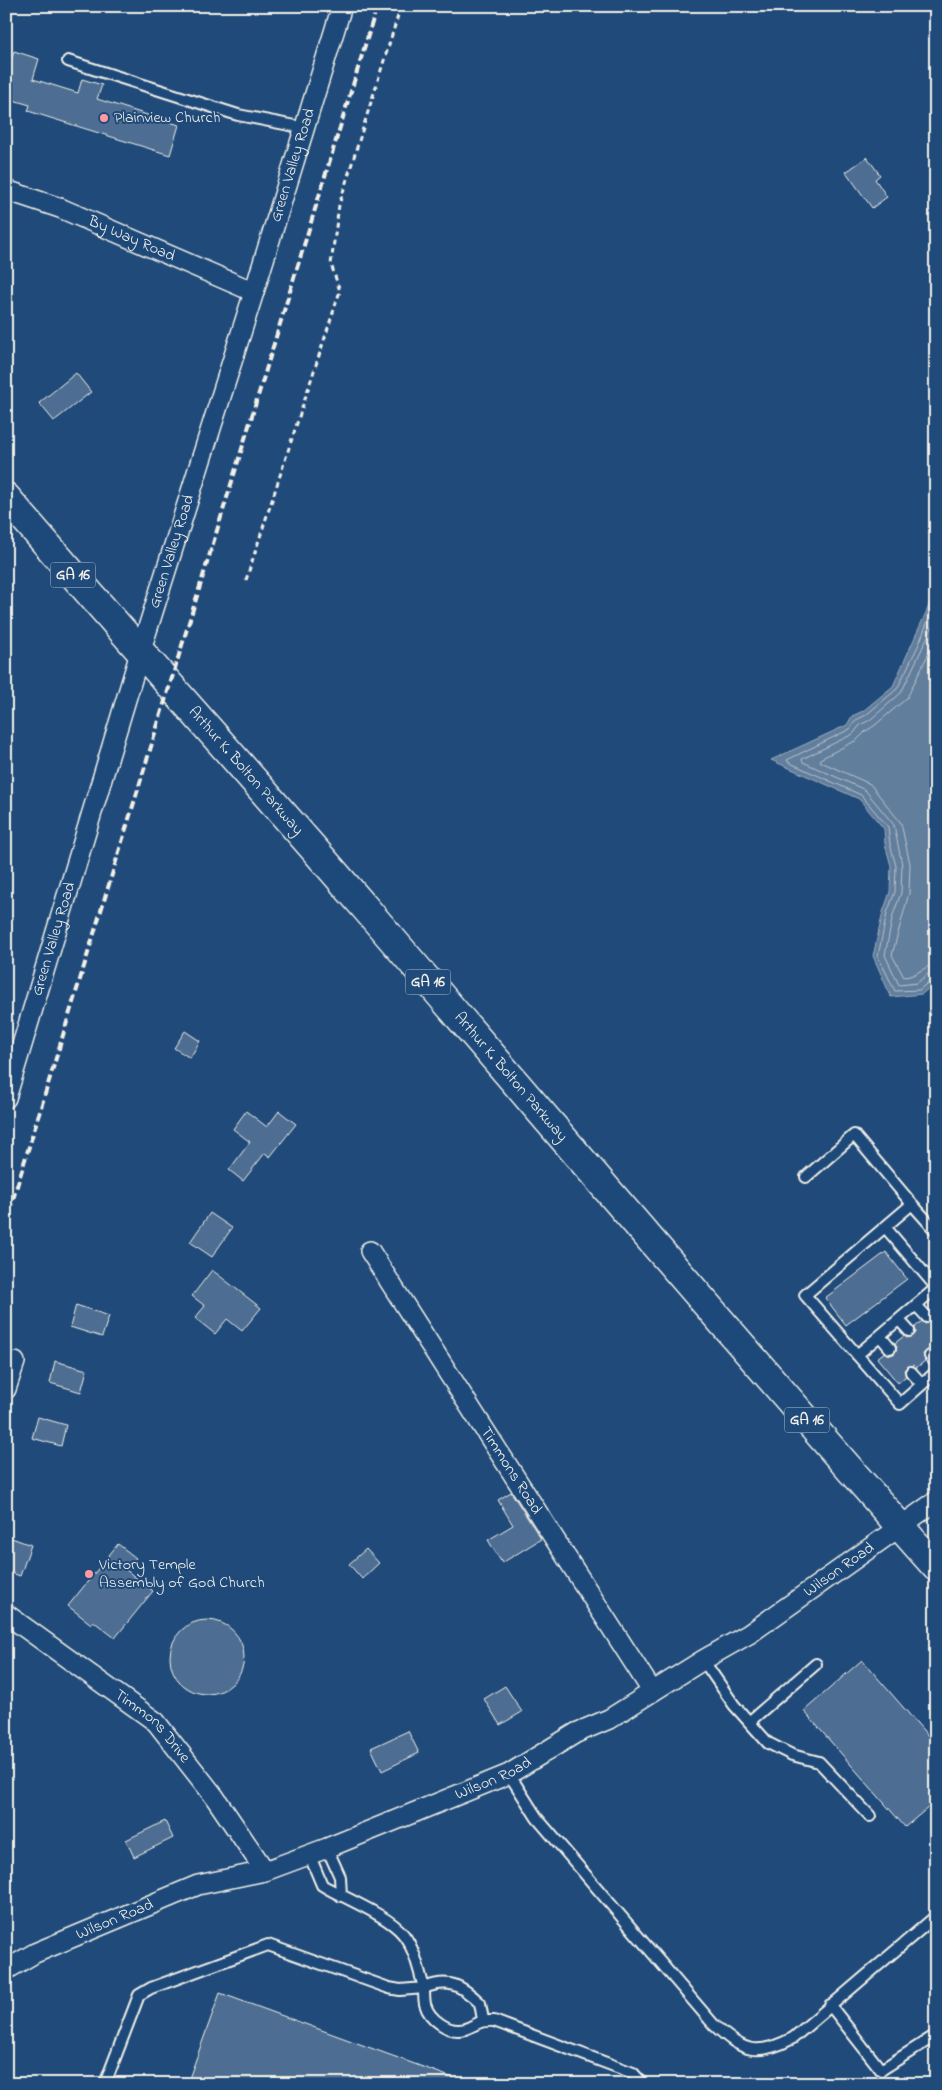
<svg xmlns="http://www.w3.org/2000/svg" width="942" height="2090" font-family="'Indie Flower',sans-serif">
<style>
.water{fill:#627e9d;stroke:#9cacbb}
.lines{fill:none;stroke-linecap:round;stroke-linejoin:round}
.shore{stroke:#bac3ca;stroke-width:1}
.building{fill:#4d6e92;stroke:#f4f1e8}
.lane-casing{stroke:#f4f1e8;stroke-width:14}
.street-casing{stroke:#f4f1e8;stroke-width:22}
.primary-casing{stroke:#f4f1e8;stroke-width:31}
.path{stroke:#f4f1e8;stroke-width:3;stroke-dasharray:5 4;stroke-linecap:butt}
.lane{stroke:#1f4a7a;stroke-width:10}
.street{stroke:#1f4a7a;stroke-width:19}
.primary{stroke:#1f4a7a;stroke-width:28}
.rail{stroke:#f4f1e8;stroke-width:4;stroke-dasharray:8 4;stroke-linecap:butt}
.poi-dot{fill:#ff9aa2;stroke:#1f4a7a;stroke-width:2}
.labels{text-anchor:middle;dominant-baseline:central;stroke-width:4;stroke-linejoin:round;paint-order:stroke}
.shield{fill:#1f4a7a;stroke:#b4bfc7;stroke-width:1}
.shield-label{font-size:15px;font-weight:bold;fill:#f4f1e8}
.poi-label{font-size:16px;fill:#f4f1e8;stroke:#1f4a7a;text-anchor:start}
.street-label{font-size:16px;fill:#f4f1e8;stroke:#1f4a7a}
</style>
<rect width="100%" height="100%" fill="#1f4a7a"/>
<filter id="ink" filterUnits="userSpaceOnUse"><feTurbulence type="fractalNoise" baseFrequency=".02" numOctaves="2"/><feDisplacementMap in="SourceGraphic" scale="10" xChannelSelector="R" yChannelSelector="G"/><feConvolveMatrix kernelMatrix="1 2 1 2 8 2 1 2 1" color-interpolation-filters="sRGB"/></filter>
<g filter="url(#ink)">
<path class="water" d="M936 583V982L922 994 891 997 873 956 883 912 890 892 891 866 885 844 884 829 859 799 771 760 847 725 852 716 863 711 893 686 928 608Z"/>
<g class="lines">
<path class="shore" d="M936 600 919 644 897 689 866 715 856 720 850 729 787 760 788 762 861 795 888 827 890 844 896 866 895 892 887 913 878 956 895 991 919 990 931 980 936 979
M936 619 901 693 870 720 860 725 853 734 802 759 803 762 865 790 894 825 902 865 901 893 893 915 885 955 899 985 917 983 928 974 936 973
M936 638 907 698 874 726 866 731 857 740 820 759 821 762 870 784 901 823 910 864 909 893 892 955 904 977C918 976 922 966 936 965"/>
</g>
<path class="building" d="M14 51 39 59 33 79 78 93 82 79 102 85 97 99 179 125 170 155 28 111 30 105 6 98V76Z
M867 157 880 175 875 179 887 197 872 208 846 172Z
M76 373 91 392 54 421 39 403Z
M185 1031 200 1041 190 1058 174 1048Z
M246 1111 267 1127 279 1111 296 1124 270 1157 265 1153 243 1181 229 1170 250 1142 233 1129Z
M210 1213 232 1228 212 1257 190 1242Z
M886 1252 907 1279 846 1325 825 1298Z
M212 1270 261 1308 242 1331 227 1319 215 1334 195 1318 205 1306 192 1296Z
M76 1305 109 1316 102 1337 70 1327Z
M936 1309V1351L932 1349 926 1351 923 1354 925 1361 916 1368 913 1365 907 1367 904 1370 906 1376 898 1383 877 1358 885 1352 891 1355 895 1353 897 1347 895 1343 904 1336 907 1338 913 1336 916 1333 915 1327 922 1321 925 1324 931 1322 934 1319 932 1312Z
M55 1361 87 1370 81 1392 50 1383Z
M38 1417 66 1425 61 1446 32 1438Z
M511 1492 541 1539 502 1563 488 1540 513 1525 498 1500Z
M6 1536 31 1545 20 1576 6 1571Z
M118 1544 136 1558 126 1570 153 1591 115 1638 93 1621 91 1624 68 1606Z
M366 1549 379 1563 362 1579 349 1564Z
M170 1657a37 37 0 1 1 74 0a37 37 0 1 1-74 0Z
M862 1660 936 1745V1801L905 1827 804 1711Z
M505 1686 522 1712 500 1725 484 1699Z
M408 1731 419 1753 382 1771 371 1748Z
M165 1821 173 1838 134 1857 126 1840Z
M220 1993 464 2082V2084H187Z"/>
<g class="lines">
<g class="lane-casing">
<path id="lane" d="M68 61 238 115 305 128
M806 1177 854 1135 912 1204
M885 1227 936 1287
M936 1231 912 1204 805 1295 900 1404 936 1372
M916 1305 927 1317
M899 1320 909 1331
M880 1336 890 1348
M857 1355 936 1288
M930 1356 936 1363
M911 1372 922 1384
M703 1660 734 1705 768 1743 792 1755 819 1762 870 1816
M749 1722 816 1664
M509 1774 537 1818 714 2025C743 2052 757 2057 793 2038L936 1916
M327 1848 340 1877 341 1896
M309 1854 322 1885 327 1888C347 1899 390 1917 403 1934 415 1949 419 1971 424 1988 449 1978 461 1985 480 2003L483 2020
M830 2005 881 2070 936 2035
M105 2084 139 1995 151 1988 268 1945 389 1988 400 1990 424 1988C424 1993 424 1999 425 2004 429 2019 449 2034 465 2029 478 2025 477 2020 494 2021L633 2073 643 2084"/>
</g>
<g class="street-casing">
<g id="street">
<path id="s1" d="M6 190 60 208 254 292"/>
<path id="s2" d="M6 1098 140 653 254 292 342 6"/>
<path id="s3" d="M370 1251 652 1691"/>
<path d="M6 1389 15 1362"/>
<path id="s4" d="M6 1614 156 1722 214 1796 265 1871"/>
<path id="s5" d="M6 1970 35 1953 198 1885 265 1871 327 1848 509 1774 576 1733 609 1719 703 1660 749 1634 936 1501"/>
</g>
</g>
<g class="primary-casing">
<g id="primary">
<path id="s6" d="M6 497C125 636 248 772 367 910 556 1129 743 1350 936 1567"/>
</g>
</g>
<path class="path" d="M246 580 340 291 331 264 339 205 401 6"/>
<use href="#lane" class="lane"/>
<use href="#street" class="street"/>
<use href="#primary" class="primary"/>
<path class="rail" d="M6 1222 377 6"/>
</g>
</g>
<g class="poi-dot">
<circle cx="104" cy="118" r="5"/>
<circle cx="89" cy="1574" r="5"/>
</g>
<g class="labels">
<g class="shield">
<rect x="50.5" y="562.5" width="45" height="25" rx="4"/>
<rect x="405.5" y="969.5" width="45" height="25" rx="4"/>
<rect x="784.5" y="1407.5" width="45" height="25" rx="4"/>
</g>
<g class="shield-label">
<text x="73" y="575">GA 16</text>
<text x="428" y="982">GA 16</text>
<text x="807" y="1420">GA 16</text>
</g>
<g class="poi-label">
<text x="114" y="118">Plainview Church</text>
<text x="99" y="1565">Victory Temple<tspan x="99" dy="18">Assembly of God Church</tspan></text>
</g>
<g class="street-label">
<text stroke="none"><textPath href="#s2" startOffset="976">Green Valley Road</textPath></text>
<text stroke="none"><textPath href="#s1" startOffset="135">By Way Road</textPath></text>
<text stroke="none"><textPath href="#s2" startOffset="571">Green Valley Road</textPath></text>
<text stroke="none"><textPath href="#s6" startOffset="364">Arthur K. Bolton Parkway</textPath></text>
<text stroke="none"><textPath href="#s2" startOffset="166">Green Valley Road</textPath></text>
<text stroke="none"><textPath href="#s6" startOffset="769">Arthur K. Bolton Parkway</textPath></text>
<text stroke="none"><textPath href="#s3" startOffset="261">Timmons Road</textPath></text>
<text stroke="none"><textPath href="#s5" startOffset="930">Wilson Road</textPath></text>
<text stroke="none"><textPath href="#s4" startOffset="185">Timmons Drive</textPath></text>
<text stroke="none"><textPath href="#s5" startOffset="525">Wilson Road</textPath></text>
<text stroke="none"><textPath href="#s5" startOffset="120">Wilson Road</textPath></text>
</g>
</g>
<rect width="942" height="2090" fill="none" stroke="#1f4a7a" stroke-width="25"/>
<rect x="12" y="12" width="917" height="2065" fill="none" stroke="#f4f1e8" stroke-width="2" filter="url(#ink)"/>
</svg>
